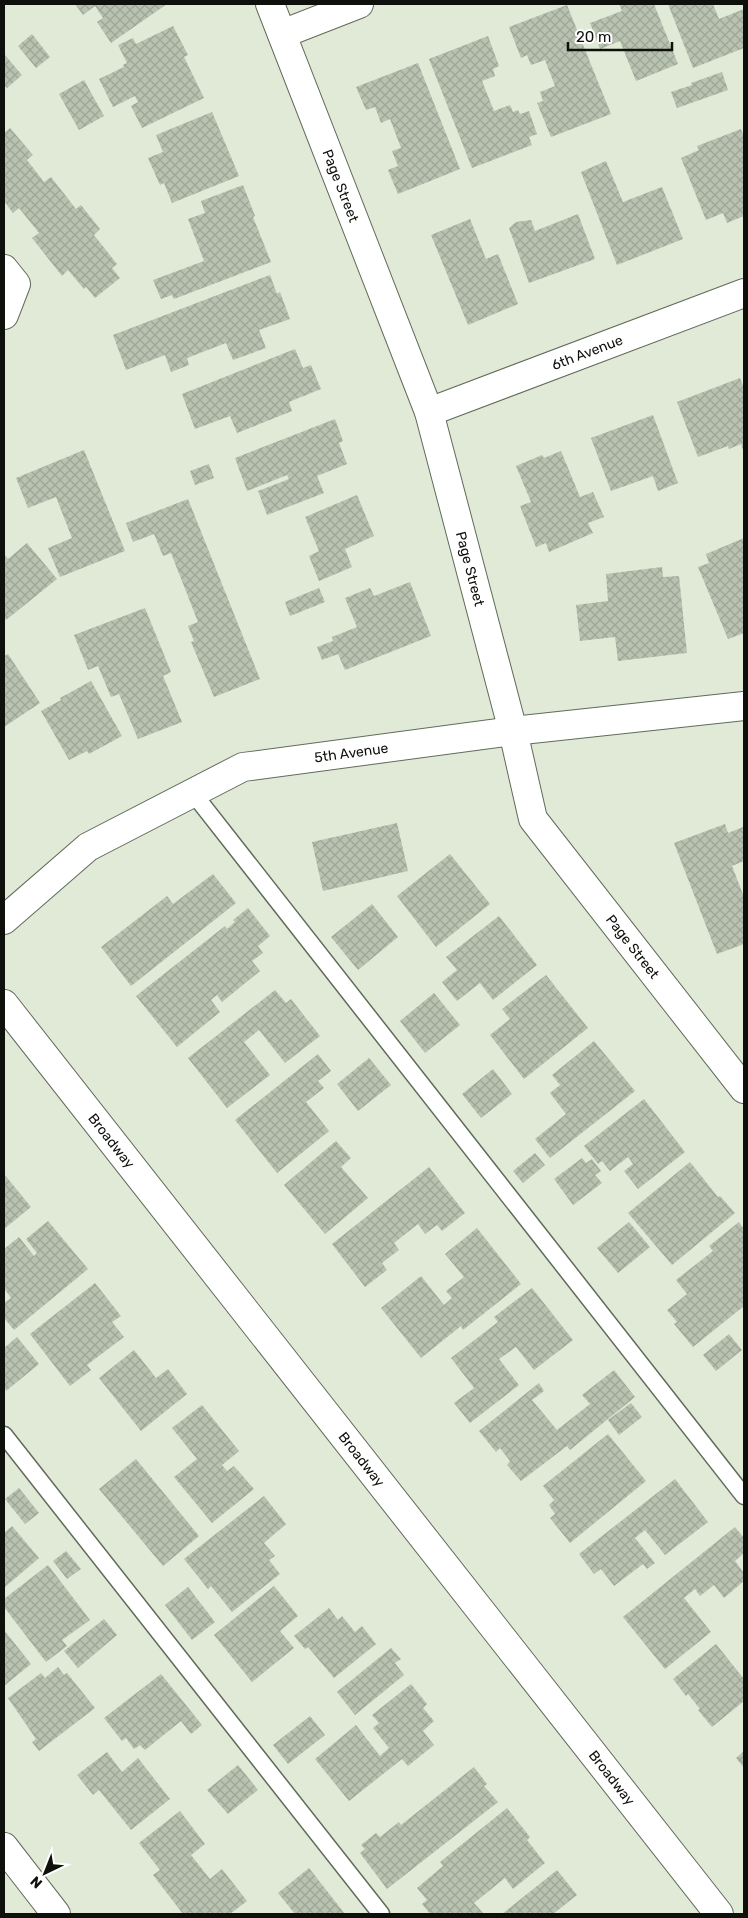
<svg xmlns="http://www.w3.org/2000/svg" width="748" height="1918" font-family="Rubik,sans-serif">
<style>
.building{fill:url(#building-cross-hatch)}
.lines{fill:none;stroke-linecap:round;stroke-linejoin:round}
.lane-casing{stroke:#616b5a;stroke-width:19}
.street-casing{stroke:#616b5a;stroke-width:30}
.lane{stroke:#fff;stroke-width:16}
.street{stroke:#fff;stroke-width:28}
.labels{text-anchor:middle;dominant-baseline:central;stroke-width:4.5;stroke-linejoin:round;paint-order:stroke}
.street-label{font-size:14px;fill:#0e110b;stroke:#fff}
</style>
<defs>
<pattern id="building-cross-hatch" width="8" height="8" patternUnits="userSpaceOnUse" patternTransform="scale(1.25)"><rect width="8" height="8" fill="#b8c2b0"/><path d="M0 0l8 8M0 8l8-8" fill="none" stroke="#9da696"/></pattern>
</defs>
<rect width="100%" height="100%" fill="#e0ead7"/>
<path class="building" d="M75 4H167L111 43 97 22 103 18 95 6 83 15Z
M619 4H654L678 64 636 81 620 41 600 49 590 23 622 11Z
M668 4H713L719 19 744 9V48L693 68Z
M567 5 611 114 551 137 537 103 543 101 540 92 555 86 545 60 531 65 527 55 521 58 509 27Z
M173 26 188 55 184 57 204 98 142 128 131 106 138 102 135 96 113 107 99 79 124 67 123 65 127 63 118 45 133 38 136 44Z
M32 34 50 57 36 68 18 46Z
M488 36 499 66 493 69 495 76 482 81 494 111 510 105 513 112 518 110 520 114 529 111 537 134 529 137 532 145 472 168 429 59Z
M4 54 22 75 7 88 4 85Z
M418 63 460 169 398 194 388 170 398 166 392 151 401 148 390 119 381 123 375 107 366 110 356 87Z
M722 72 728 90 677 108 671 92 692 85 691 83Z
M84 80 104 116 79 130 59 94Z
M212 112 239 176 172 203 164 183 160 185 148 158 163 152 156 135Z
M10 128 33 155 27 160 44 182 51 177 76 209 81 205 100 229 94 235 117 264 112 268 120 278 95 298 86 287 84 289 68 270 62 276 32 238 39 233 19 208 13 213 4 201V133Z
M741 129 744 137V216L727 223 723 213 706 220 681 158 699 150 697 146Z
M606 161 623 202 662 187 683 239 617 265 581 172Z
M243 185 255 216 253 217 271 262 174 299 172 295 161 299 153 280 204 261 188 219 205 213 201 201Z
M578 214 595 259 529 283 509 228 516 222 531 220 535 231Z
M470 219 486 259 498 254 518 304 468 325 431 235Z
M270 275 277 294 280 292 290 319 259 330 266 348 233 360 226 343 187 358 189 365 171 372 165 355 126 370 113 335Z
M295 349 303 368 311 365 321 389 289 402 292 411 237 433 230 416 195 429 182 394Z
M740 378 744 388V453L741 444 729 449 728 446 698 457 677 402Z
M653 415 678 483 658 491 653 476 611 491 591 438Z
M335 419 343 441 339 443 347 464 317 476 324 493 267 515 258 491 289 479 287 475 247 491 235 458Z
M84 450 125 551 60 577 48 548 72 538 56 497 28 508 16 478Z
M561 451 580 497 593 492 604 517 588 523 593 533 549 552 546 543 536 547 520 506 531 502 516 466 542 455 544 458Z
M209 464 214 478 195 485 190 471Z
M357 495 374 536 345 549 352 567 319 581 309 556 319 551 305 517Z
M188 499 260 679 214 697 191 642 194 641 188 626 198 622 171 553 163 556 154 534 133 542 126 523Z
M744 538V633L728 639 698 567 709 563 706 554Z
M27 543 57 579 6 620 4 617V554L8 559Z
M662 567 663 577 679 576 687 653 618 661 615 637 580 641 576 605 608 601 606 574Z
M410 582 431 636 345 670 338 654 322 660 317 647 333 641 332 637 357 627 345 598 370 588 374 596Z
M319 588 325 602 290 616 285 602Z
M145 608 171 672 163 676 182 722 138 739 119 694 111 697 98 666 88 670 74 635Z
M8 654 40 703 4 727V656Z
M91 681 122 736 89 754 87 751 69 760 41 711 61 700 60 698Z
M397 823 408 871 323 891 312 842Z
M725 824 728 833 743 827 744 830V861L732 866 744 897V944L717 954 674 843Z
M450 854 490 904 436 947 397 896Z
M213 874 236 903 131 986 101 947 167 896 173 904Z
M372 904 398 937 358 970 331 937Z
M248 908 270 936 258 946 263 953 252 961 260 971 222 1002 217 995 211 1000 220 1012 177 1047 136 996 225 926 227 929 235 922 233 920Z
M499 916 537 965 493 1000 480 983 457 1001 442 982 457 970 446 957Z
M546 975 588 1028 524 1079 490 1035 510 1019 502 1009Z
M275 990 286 1003 291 999 320 1036 285 1063 259 1030 244 1042 270 1075 227 1108 188 1058Z
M434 993 460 1025 425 1053 400 1021Z
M594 1041 635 1091 550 1158 535 1139 566 1114 550 1093 560 1085 552 1075Z
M318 1054 331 1071 318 1081 324 1088 306 1102 329 1131 277 1173 235 1120Z
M369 1058 391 1085 358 1111 337 1084Z
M493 1069 512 1094 481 1118 462 1094Z
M644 1099 685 1152 638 1189 624 1171 633 1164 628 1157 610 1171 602 1161 598 1164 584 1146Z
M336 1141 351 1158 341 1167 368 1198 325 1234 284 1185Z
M535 1153 545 1165 523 1183 513 1171Z
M582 1158 586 1163 592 1159 601 1171 595 1175 602 1183 573 1205 554 1179Z
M690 1162 718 1197 720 1196 735 1213 672 1265 628 1213Z
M429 1167 465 1213 442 1231 437 1225 425 1234 418 1224 394 1243 399 1250 382 1263 387 1270 365 1287 332 1244Z
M4 1174 31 1207 4 1229Z
M48 1221 88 1269 14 1330 4 1318V1303L11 1298 4 1288V1249L19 1237 34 1256 37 1253 26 1239Z
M629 1222 650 1247 618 1273 597 1248Z
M739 1222 744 1229V1306L693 1347 674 1324 677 1322 667 1310 687 1294 676 1280 713 1251 709 1246Z
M477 1228 521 1284 463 1330 461 1326 421 1358 381 1308 421 1276 444 1305 452 1298 446 1291 464 1277 445 1254Z
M95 1283 121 1316 112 1322 124 1337 87 1365 91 1370 70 1386 30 1334Z
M532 1288 573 1340 534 1370 516 1347 499 1359 519 1385 470 1423 454 1403 474 1388 451 1358 498 1322 494 1317Z
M729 1334 742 1350 716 1371 703 1355Z
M17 1337 39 1364 6 1391 4 1387V1348Z
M134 1350 156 1378 168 1369 187 1394 141 1431 99 1378Z
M614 1370 635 1397 570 1450 567 1446 521 1481 507 1465 510 1461 500 1448 496 1452 479 1431 539 1383 544 1391 532 1400 557 1430 590 1404 582 1395Z
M631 1403 642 1417 619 1435 608 1420Z
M202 1405 239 1451 222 1465 227 1471 234 1466 254 1489 212 1523 174 1477 197 1459 172 1428Z
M608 1434 646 1481 570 1543 550 1518 555 1514 549 1505 554 1500 543 1486Z
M136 1459 199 1536 163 1566 99 1489Z
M675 1479 708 1522 665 1555 645 1530 635 1538 655 1563 647 1569 643 1564 614 1586 601 1569 594 1574 579 1554Z
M19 1488 39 1513 25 1524 5 1499Z
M264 1496 286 1524 264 1543 275 1556 269 1560 280 1574 232 1612 211 1586 208 1589 184 1559Z
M12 1526 39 1558 5 1587 4 1533Z
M735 1527 744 1538V1553L735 1561 744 1573V1581L724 1598 714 1585 700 1596 695 1589 684 1598 711 1632 665 1669 623 1617Z
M66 1551 81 1569 67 1579 53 1561Z
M48 1565 90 1620 62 1640 67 1646 46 1662 4 1607V1599Z
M274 1586 298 1616 280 1631 294 1648 252 1682 214 1635Z
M188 1587 215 1622 192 1640 165 1605Z
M329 1608 338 1620 342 1616 355 1632 362 1626 376 1644 334 1678 308 1647 305 1649 294 1636Z
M104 1619 117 1635 78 1668 64 1651Z
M4 1630 31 1664 4 1686Z
M716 1644 744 1679V1701L712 1727 698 1710 700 1709 688 1694 686 1696 673 1679Z
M391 1648 401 1659 395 1663 404 1675 355 1715 337 1692Z
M58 1667 64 1675 67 1673 95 1708 39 1751 32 1742 36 1739 8 1698 41 1673 45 1678Z
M161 1674 202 1725 191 1734 181 1721 145 1750 140 1745 134 1749 126 1738 122 1741 104 1718Z
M411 1684 427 1704 423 1708 434 1721 423 1731 434 1745 408 1766 402 1759 349 1801 315 1759 356 1725 380 1756 389 1748 373 1728 379 1723 372 1715Z
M310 1716 325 1735 288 1764 273 1745Z
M744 1751V1768L736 1758Z
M107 1752 122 1772 138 1758 170 1799 131 1830 99 1790 93 1795 77 1775Z
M238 1765 258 1790 228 1814 207 1790Z
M474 1767 487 1784 484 1786 498 1802 387 1889 360 1853 365 1849 361 1845 376 1833 380 1837 399 1822 401 1825Z
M507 1808 530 1837 527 1840 545 1863 513 1889 505 1878 474 1903 484 1914H430L422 1904 427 1900 417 1888 443 1866 440 1862Z
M180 1811 205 1844 191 1855 210 1879 222 1869 247 1901 230 1914H183L153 1875 160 1870 139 1843Z
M309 1868 345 1914H295L278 1893Z
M557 1870 577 1895 553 1914H502Z"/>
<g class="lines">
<g class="lane-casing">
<path id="lane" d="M193 793 744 1496
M4 1435 381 1914"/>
</g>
<g class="street-casing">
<g id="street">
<path id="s1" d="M270 4 429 412 513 731 533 819 744 1089"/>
<path d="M282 34 359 4"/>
<path d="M4 269 16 284 4 315"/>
<path id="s2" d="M429 412 744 293"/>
<path id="s3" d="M4 920 88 847 243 767 513 731 744 706"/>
<path id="s4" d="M4 1004 719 1914"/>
<path d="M4 1847 56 1914"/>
</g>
</g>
<use href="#lane" class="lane"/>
<use href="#street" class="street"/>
</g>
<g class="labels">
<g class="street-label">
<text stroke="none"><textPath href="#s1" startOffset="195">Page Street</textPath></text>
<text stroke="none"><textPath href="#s2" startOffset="169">6th Avenue</textPath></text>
<text stroke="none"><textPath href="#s1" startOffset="600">Page Street</textPath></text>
<text stroke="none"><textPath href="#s3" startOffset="395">5th Avenue</textPath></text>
<text stroke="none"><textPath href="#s1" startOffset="1020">Page Street</textPath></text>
<text stroke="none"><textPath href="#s4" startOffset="174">Broadway</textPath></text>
<text stroke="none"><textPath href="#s4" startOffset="579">Broadway</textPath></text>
<text stroke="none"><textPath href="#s4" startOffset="984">Broadway</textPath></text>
</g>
</g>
<rect width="748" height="1918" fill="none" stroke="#0e110b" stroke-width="10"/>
<g transform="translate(45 1873) rotate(223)" stroke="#ffffff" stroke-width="4" paint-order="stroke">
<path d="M0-4L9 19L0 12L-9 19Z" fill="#0e110b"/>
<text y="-8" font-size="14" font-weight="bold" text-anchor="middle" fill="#0e110b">N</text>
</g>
<path d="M568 42v8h104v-8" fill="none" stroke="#0e110b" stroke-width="2.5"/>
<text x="576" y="42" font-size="15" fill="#0e110b" stroke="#ffffff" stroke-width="4" paint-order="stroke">20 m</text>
</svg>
